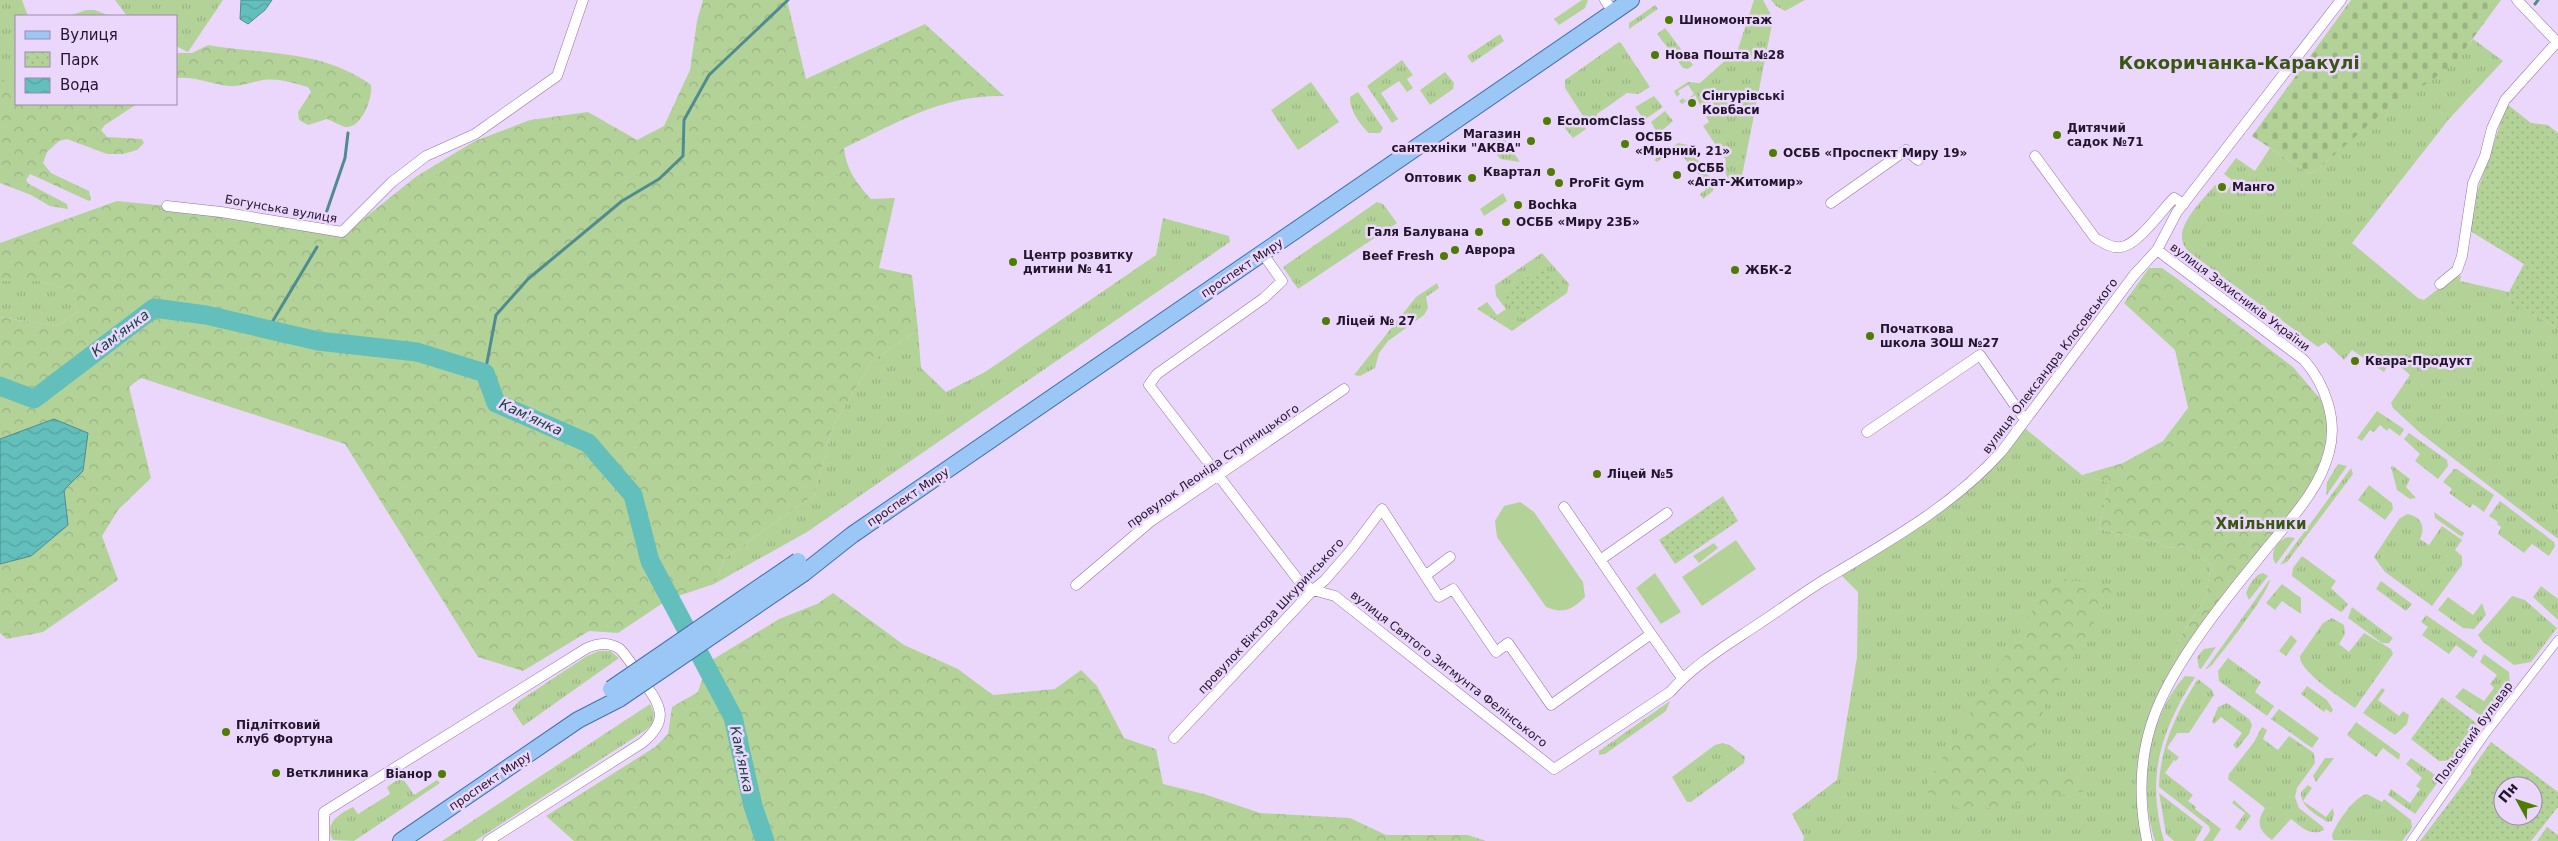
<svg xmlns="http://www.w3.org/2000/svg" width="2558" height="841" font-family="'DejaVu Sans',sans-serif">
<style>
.grass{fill:url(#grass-tufts)}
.forest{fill:url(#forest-crowns)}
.cemetery{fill:url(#cemetery-stones)}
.park{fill:url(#park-dots);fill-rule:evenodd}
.pitch{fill:#b3d298}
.water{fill:url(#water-waves);stroke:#4f8c90}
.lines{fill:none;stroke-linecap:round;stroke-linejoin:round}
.stream{stroke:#4f8c90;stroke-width:3}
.river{stroke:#62bfbb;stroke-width:19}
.pedestrian-casing{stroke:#9372aa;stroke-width:9}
.minor-casing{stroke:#9372aa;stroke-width:11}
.primary-casing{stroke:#4570aa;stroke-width:18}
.pedestrian{stroke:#fff;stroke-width:8}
.minor{stroke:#fff;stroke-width:10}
.primary{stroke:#9ac7f5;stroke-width:16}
.primary-bridge-casing{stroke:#4570aa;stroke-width:18;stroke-linecap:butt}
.primary-bridge{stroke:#9ac7f5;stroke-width:16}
.poi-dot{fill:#4e7c03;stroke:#ecd7fc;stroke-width:2}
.labels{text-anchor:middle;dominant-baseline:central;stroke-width:5;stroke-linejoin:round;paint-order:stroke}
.poi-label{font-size:12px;font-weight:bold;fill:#23152c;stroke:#ecd7fc;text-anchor:start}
.street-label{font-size:12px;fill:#23152c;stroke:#ecd7fc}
.water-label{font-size:14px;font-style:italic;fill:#184341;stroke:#ecd7fc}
.quarter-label{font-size:15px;font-weight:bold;fill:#385713;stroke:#ecd7fc}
.district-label{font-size:18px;font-weight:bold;fill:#385713;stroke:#ecd7fc}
</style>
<defs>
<pattern id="grass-tufts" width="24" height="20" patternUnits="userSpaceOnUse" patternTransform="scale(1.25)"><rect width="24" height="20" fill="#b3d298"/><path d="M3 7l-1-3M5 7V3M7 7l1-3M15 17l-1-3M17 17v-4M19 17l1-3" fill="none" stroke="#9ab383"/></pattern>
<pattern id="forest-crowns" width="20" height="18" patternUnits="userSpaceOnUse" patternTransform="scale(1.25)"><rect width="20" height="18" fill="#b3d298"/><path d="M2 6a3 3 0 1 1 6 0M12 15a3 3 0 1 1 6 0" fill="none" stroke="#9ab383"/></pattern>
<pattern id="cemetery-stones" width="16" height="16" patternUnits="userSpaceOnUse" patternTransform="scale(1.25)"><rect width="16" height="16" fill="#b3d298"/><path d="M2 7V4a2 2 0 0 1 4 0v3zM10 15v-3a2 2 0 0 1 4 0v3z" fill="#9ab383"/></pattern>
<pattern id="park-dots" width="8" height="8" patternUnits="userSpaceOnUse" patternTransform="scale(1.25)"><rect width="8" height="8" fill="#b3d298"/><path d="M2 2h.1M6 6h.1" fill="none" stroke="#9ab383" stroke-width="1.8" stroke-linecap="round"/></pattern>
<pattern id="water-waves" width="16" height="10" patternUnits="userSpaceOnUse" patternTransform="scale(1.25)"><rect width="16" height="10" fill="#62bfbb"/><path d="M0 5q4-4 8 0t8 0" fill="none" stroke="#55a3a1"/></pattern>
</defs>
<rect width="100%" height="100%" fill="#ecd7fc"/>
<path class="grass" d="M0 0H12L16 26V76L0 87Z
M115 0H223L188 52 176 46V16H127Z
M1582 0H1588L1585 8 1559 25 1554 19Z
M1754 0H1763L1770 13 1772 24 1740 186C1727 183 1723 172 1726 160L1703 126 1709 122 1695 95 1682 104 1679 101 1683 98 1685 101 1694 94 1688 85 1678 91 1680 94 1677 97 1674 91 1688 82 1700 83 1738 49Z
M1771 0H1805L1785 11 1776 6Z
M1655 5 1658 9 1629 29V23Z
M1665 28 1693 65 1688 69 1683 68 1657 34Z
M1500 34 1504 41 1472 63 1467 56Z
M2473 39 2503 61 2449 119 2352 243 2418 298 2424 300 2453 277 2461 276 2460 281 2509 292 2510 300 2529 308 2532 314 2558 328V539L2419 432 2393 408 2391 403 2410 375 2392 359 2384 372 2352 350 2344 360 2326 342 2318 347 2189 252C2167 232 2202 201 2215 185L2226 193 2233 181 2224 174 2236 158 2255 171 2270 148 2308 173 2317 170C2340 150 2363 128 2387 109 2421 84 2445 75 2473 39Z
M1619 42 1621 43 1650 87 1638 94 1627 93 1597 114 1594 124 1590 127 1565 88V80Z
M1402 60 1413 75 1407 79 1413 88 1407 92 1399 81 1381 93 1398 119 1392 123 1367 86Z
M1445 72 1454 83 1453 89 1430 105 1420 90Z
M1311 82 1339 122 1298 150 1271 110Z
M1358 92 1383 128 1380 133H1369C1360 125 1349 109 1350 97Z
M1654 96 1663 107 1644 120 1635 107Z
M1665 111 1673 121 1658 134 1651 122Z
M1576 119H1580L1586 129 1573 138 1564 127Z
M1501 134 1520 162 1500 159 1492 148Z
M1678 143 1688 145 1715 185 1713 191 1703 199 1700 194 1706 189 1701 182 1703 180 1676 149 1657 162 1654 160Z
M1503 193 1507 201 1484 216 1480 209Z
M1377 202 1383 204 1397 223 1298 289 1283 267Z
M1163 218 1229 236 1230 242 807 532 714 584 725 558 814 495 833 426 872 361 918 330 921 368 946 392 985 372 1156 255Z
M1542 253 1569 284 1567 293 1512 331 1477 309 1487 302 1497 315 1506 309 1496 296 1495 285Z
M0 281H39L75 291 78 312 57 326 0 317Z
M1437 283 1439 288 1426 297 1428 308 1424 315 1388 341 1379 353 1375 368 1360 376 1354 375 1416 297Z
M2377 411 2404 429 2400 436 2389 428 2387 431 2380 425 2374 432 2370 430 2362 441 2357 438Z
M2021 425 2082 475 2109 483 2099 529 2157 542 2166 548 2186 546 2211 565 2206 597 2179 639 2168 688 2145 746 2147 841H1803L1804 837 1792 814 1837 780 1857 657 1858 592 1839 573 1986 469Z
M2409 433 2447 460 2448 466 2438 479 2415 461 2420 454 2404 439Z
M2338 464 2347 466 2326 496 2327 482Z
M2393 466 2410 479 2406 487 2416 498 2410 499 2397 490 2391 467Z
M2351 468 2353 474 2287 562 2280 565Z
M2454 469H2457L2494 495 2484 512 2473 504 2470 508 2449 493 2452 489 2443 482Z
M2369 485 2392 503 2393 509 2385 520 2358 500Z
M2500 501 2554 542 2555 546 2549 556 2532 544 2524 553 2498 534 2501 527 2497 524 2498 522 2489 516Z
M2434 512 2464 533 2462 537 2435 518Z
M2407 514C2421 516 2426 527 2420 539L2429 545 2442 526 2462 540 2455 550 2462 556V565L2432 606 2385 572 2374 557 2399 519Z
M2288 537 2295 538 2276 564C2268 555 2277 540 2288 537Z
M2302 556 2336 581 2331 588 2348 604 2342 612 2339 611 2292 576 2293 568Z
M2263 573 2268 576 2249 600 2246 593C2249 585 2255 574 2263 573Z
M2270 579C2271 590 2222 653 2212 665L2205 670Z
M2381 581 2412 604 2406 611 2376 589Z
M2282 584 2301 598V614L2282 601 2275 610 2266 603Z
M2541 586 2558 599V620L2533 597Z
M2512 596 2525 600 2557 628 2531 662 2514 665 2483 642 2478 635Z
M2448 597 2473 615 2482 603 2486 615 2474 629 2463 628 2438 610Z
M2352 607 2393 638 2389 643H2382L2348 618Z
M2426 615 2478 651 2473 658 2456 645 2449 654 2422 635 2428 627 2421 622Z
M2332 618 2344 625 2345 634 2339 644 2349 652 2364 633 2391 649 2393 654 2355 708C2343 699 2298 671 2300 656L2323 623Z
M2291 635 2297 641 2286 656 2279 651Z
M2216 647 2201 669 2199 668 2197 657 2204 649Z
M599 651H610L619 658 523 726 512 709 519 701 587 656Z
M2484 654 2509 672 2510 683 2484 718 2455 697 2463 688 2484 701 2494 688 2490 684 2497 675 2480 662Z
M2228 658 2261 682 2255 692 2274 706 2267 716 2219 681 2218 671Z
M2185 676 2195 677C2160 732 2146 777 2164 841H2155C2138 788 2147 718 2185 676Z
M2198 679 2212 690 2214 695 2189 733H2177L2167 748 2179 757 2176 761 2174 760 2165 773 2193 795 2188 801 2196 807 2195 809 2221 829 2213 841H2203L2210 831 2209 826 2159 787C2160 747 2176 713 2198 679Z
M2307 686 2327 700 2333 710 2331 713 2326 709 2324 712 2301 694Z
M2382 688 2385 690 2378 700 2399 716 2403 711 2409 715 2407 724 2395 735 2363 713Z
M1670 701 1666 711 1605 754 1599 755V751Z
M2227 703 2249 719 2252 725 2249 734 2237 749 2233 745 2242 733 2221 717 2214 724 2212 722 2218 707Z
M650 704 654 713 653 723 646 730 475 841H442Z
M2279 709 2319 738 2312 748 2271 719Z
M2356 722 2400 754 2399 760 2383 748 2376 757 2347 735Z
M2262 727 2267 730 2263 739 2278 750 2289 736 2314 753 2315 763 2297 788 2295 797 2299 808 2323 827 2324 830C2310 837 2302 827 2291 819L2272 840C2258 830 2256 822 2265 808L2228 779 2229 774 2254 742Z
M1723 743 1731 746 1745 757 1744 763 1691 802H1687L1672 777 1715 745Z
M2325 758H2334L2316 782 2313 776Z
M2411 758 2438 777V782L2415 814 2388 795 2391 789 2410 803 2420 789 2416 786 2422 778 2406 764Z
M402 777 414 795 437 780 440 783 354 841 333 840C323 824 340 813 353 807L358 814 390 794 387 787Z
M2308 785 2312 788 2303 801 2326 817 2333 808 2334 814 2332 821 2327 822C2316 814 2300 807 2301 792Z
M2159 793 2203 827 2195 841H2174L2166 834Z
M2367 794 2382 802 2384 799 2411 820 2412 828 2402 841 2333 840 2332 835C2337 822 2354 797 2367 794Z
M2234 800 2251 816 2240 831 2235 827 2245 813 2232 803Z"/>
<path class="forest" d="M9 0H22L28 16H16V49Z
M703 0H787L806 79 925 24 1004 96C941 95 899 122 844 148 846 169 856 183 871 199L895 198 879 268 912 275 918 330 872 361 833 426 814 495 725 558 714 584 669 599 618 633 589 631 523 671 478 657 345 444 141 378 129 387 151 478 118 510 102 536 118 580 43 632 7 639 0 633V317L57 326 78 312 74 291 39 281H0V243L117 201 167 206 342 232 362 220 417 176 445 159 475 141 530 120 588 112 637 140 664 126 690 70 697 21Z
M86 10H95L110 16H69Z
M208 45C264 55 322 49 371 85 373 97 362 128 346 127 340 126 333 121 327 119L308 125 299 120 298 112 311 92 308 87C292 83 280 78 263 80 252 82 241 87 229 86 211 84 195 76 176 78V53H192Z
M16 69V104H137L105 125 101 130 107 137 142 139 144 143 137 150 123 154H107L67 139 59 141 47 152 43 163 51 173 89 191 91 200 89 201 30 174 26 180 29 184 67 204 68 209 50 206 31 195 0 183V85Z
M2149 268H2162L2179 280 2293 367 2328 408 2332 426 2320 474 2258 559 2168 688 2179 639 2206 597 2211 565 2186 546 2166 548 2157 542 2099 529 2109 483 2082 475 2123 463 2163 441 2188 408 2175 350 2124 303Z
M2053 577 2115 587 2045 705 2024 773 2078 774 2086 791 1966 812 1923 790Z
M833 593 904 645 958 669 993 695 1055 689 1081 670 1097 686 1124 738 1156 749 1163 784 1204 794 1260 813 1350 818 1386 835H1468L1486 841H574L546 816 655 747 668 734 672 707 698 692 707 663 779 619 817 604Z"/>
<path class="cemetery" d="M2351 0H2501L2457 60 2441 74 2387 109 2317 170 2308 173 2252 136Z"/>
<path class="park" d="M2507 104 2531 123 2548 125 2558 133V328L2532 314 2529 308 2515 313 2512 311 2509 292 2524 264 2467 229 2472 207Z
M1543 266 1562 292 1522 319 1502 296Z
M1723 496 1738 521 1675 564 1659 540Z
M2442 697 2479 725 2454 760 2439 761 2411 739Z
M2491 742 2558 792V807L2531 841H2420L2471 774V770ZM2503 786H2533V816H2503Z
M2547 827 2558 835V841H2537Z"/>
<path class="pitch" d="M1520 502 1534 512 1583 582 1585 597C1572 610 1563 614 1546 607L1497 537 1495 521 1504 506Z
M1736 540 1756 569 1702 606 1682 577Z
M1714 543 1718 548 1699 563 1693 556Z
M1655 573 1681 612 1661 624 1636 588Z"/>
<path class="water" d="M241 0H272L265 10 248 24 240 19Z
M54 419 88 433 83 471 64 490 68 525 31 556 0 564V439Z"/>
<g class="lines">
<path class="stream" d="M2535 4 2538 0
M322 225 345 158 348 133
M268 329 317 247
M485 373 496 315 528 279 622 201 659 179 683 156 684 120 709 75 788 0"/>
<path class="river" d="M0 386 34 399 154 308 206 315 318 341 417 352 485 373 496 403 588 443 633 495 650 561 733 717 753 806 765 841"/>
<g class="pedestrian-casing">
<path id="pedestrian" d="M2411 841 2486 733 2558 640"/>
</g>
<g class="minor-casing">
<path id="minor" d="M1605 0 1613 12
M2517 0 2558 43
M2035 156 2095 238C2102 242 2112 249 2121 247 2138 245 2161 211 2174 198L2184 204
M1831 203 1906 150 1918 160
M167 206 221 212 342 232 392 182 426 156 475 134 557 76 583 0
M1263 254 1282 281
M1282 281 1264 298 1157 374 1149 385 1299 581 1313 590 1335 596 1554 769 1670 692C1694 665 1724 647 1754 627 1777 612 1800 595 1824 580 1886 543 1953 506 2002 451L2134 275 2157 250 2177 212 2341 0
M2440 284 2457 270 2462 256 2473 183 2485 156 2492 128 2505 100 2557 42
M1867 432 1980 355 2025 420
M1564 507 1651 634
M1600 560 1667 513
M1425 576 1450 557
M1076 585 1150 522 1344 389
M1174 738 1313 590 1325 580 1351 550 1382 509 1439 597 1453 589 1496 652 1508 643 1551 705 1651 634 1682 678
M324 841V812L587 648C599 643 609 642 620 649 629 659 636 670 643 681 661 706 670 720 642 743L488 841
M2147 841C2138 797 2139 754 2156 711 2177 659 2223 602 2259 558 2284 526 2319 493 2329 452 2338 420 2325 384 2304 360L2157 250"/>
</g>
<g class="primary-casing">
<path id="primary" d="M804 573 852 535 1631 0
M401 841 578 720 619 699"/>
</g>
<use href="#pedestrian" class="pedestrian"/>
<use href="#minor" class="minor"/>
<use href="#primary" class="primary"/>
<g class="primary-bridge-casing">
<path id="primary-bridge" d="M611 689 798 561
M619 699 804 573"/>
</g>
<use href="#primary-bridge" class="primary-bridge"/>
</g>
<g class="poi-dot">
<circle cx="1669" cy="20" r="5"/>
<circle cx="1655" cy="55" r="5"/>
<circle cx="1692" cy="103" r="5"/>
<circle cx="1547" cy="121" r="5"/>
<circle cx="2057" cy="135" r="5"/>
<circle cx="1531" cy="141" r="5"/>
<circle cx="1625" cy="144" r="5"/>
<circle cx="1773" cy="153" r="5"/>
<circle cx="1551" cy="172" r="5"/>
<circle cx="1677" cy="175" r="5"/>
<circle cx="1472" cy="178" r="5"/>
<circle cx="1559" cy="183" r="5"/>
<circle cx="2222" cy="187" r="5"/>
<circle cx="1518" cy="205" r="5"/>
<circle cx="1506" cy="222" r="5"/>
<circle cx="1479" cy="232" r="5"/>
<circle cx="1455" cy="250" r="5"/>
<circle cx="1444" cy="256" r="5"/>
<circle cx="1013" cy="262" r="5"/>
<circle cx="1735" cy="270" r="5"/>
<circle cx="1326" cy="321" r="5"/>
<circle cx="1870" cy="336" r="5"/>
<circle cx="2355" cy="361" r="5"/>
<circle cx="1597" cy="474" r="5"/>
<circle cx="226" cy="732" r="5"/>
<circle cx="276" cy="773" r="5"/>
<circle cx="442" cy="774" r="5"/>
</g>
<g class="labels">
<g class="poi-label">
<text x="1679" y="20">Шиномонтаж</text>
<text x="1665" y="55">Нова Пошта №28</text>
<text x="1702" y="96">Сінгурівські<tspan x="1702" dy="14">Ковбаси</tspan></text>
<text x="1557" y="121">EconomClass</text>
<text x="2067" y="128">Дитячий<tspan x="2067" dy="14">садок №71</tspan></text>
<text x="1521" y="134" text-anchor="end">Магазин<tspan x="1521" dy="14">сантехніки "АКВА"</tspan></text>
<text x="1635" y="137">ОСББ<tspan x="1635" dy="14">«Мирний, 21»</tspan></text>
<text x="1783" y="153">ОСББ «Проспект Миру 19»</text>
<text x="1687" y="168">ОСББ<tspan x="1687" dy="14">«Агат-Житомир»</tspan></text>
<text x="1541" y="172" text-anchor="end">Квартал</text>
<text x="1462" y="178" text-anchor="end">Оптовик</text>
<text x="1569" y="183">ProFit Gym</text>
<text x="2232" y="187">Манго</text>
<text x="1528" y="205">Bochka</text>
<text x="1516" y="222">ОСББ «Миру 23Б»</text>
<text x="1469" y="232" text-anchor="end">Галя Балувана</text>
<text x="1465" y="250">Аврора</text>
<text x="1023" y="255">Центр розвитку<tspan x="1023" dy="14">дитини № 41</tspan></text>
<text x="1434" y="256" text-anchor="end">Beef Fresh</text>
<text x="1745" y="270">ЖБК-2</text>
<text x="1336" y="321">Ліцей № 27</text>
<text x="1880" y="329">Початкова<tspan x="1880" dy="14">школа ЗОШ №27</tspan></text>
<text x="2365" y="361">Квара-Продукт</text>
<text x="1607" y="474">Ліцей №5</text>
<text x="236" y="725">Підлітковий<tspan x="236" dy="14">клуб Фортуна</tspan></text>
<text x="286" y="773">Ветклиника</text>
<text x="432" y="774" text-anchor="end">Віанор</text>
</g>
<g class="street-label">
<text transform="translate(281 209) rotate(10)">Богунська вулиця</text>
<text transform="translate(1242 268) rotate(-34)">проспект Миру</text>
<text transform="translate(2240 297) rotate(37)">вулиця Захисників України</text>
<text transform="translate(2050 366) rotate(-53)">вулиця Олександра Клосовського</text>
<text transform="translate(1213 466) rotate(-35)">провулок Леоніда Ступницького</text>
<text transform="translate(908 497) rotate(-34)">проспект Миру</text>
<text transform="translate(1271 616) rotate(-47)">провулок Віктора Шкуринського</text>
<text transform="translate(1449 669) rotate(38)">вулиця Святого Зигмунта Фелінського</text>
<text transform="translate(2474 733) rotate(-54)">Польський бульвар</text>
<text transform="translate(490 781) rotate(-34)">проспект Миру</text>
</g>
<g class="water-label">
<text transform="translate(120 333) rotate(-37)">Кам'янка</text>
<text transform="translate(531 417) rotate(25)">Кам'янка</text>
<text transform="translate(742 759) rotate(78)">Кам'янка</text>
</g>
<g class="quarter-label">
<text x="2261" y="524">Хмільники</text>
</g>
<g class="district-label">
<text x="2239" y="62">Кокоричанка-Каракулі</text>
</g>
</g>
<rect x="15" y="15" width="162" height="90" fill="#ecd7fc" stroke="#9c89a9"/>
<rect x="25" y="31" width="25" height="8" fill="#9ac7f5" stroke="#9c89a9"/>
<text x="60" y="40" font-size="15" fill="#23152c">Вулиця</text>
<rect x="25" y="52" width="25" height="15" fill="url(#park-dots)" stroke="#9c89a9"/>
<text x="60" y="65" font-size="15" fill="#23152c">Парк</text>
<rect x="25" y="78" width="25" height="15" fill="url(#water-waves)" stroke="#9c89a9"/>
<text x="60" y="90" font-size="15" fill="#23152c">Вода</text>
<g transform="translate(2518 801) rotate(310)"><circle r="24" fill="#ecd7fc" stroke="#9c89a9"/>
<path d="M0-4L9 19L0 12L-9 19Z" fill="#4e7c03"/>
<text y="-8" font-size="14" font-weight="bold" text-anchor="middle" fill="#23152c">Пн</text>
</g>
</svg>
